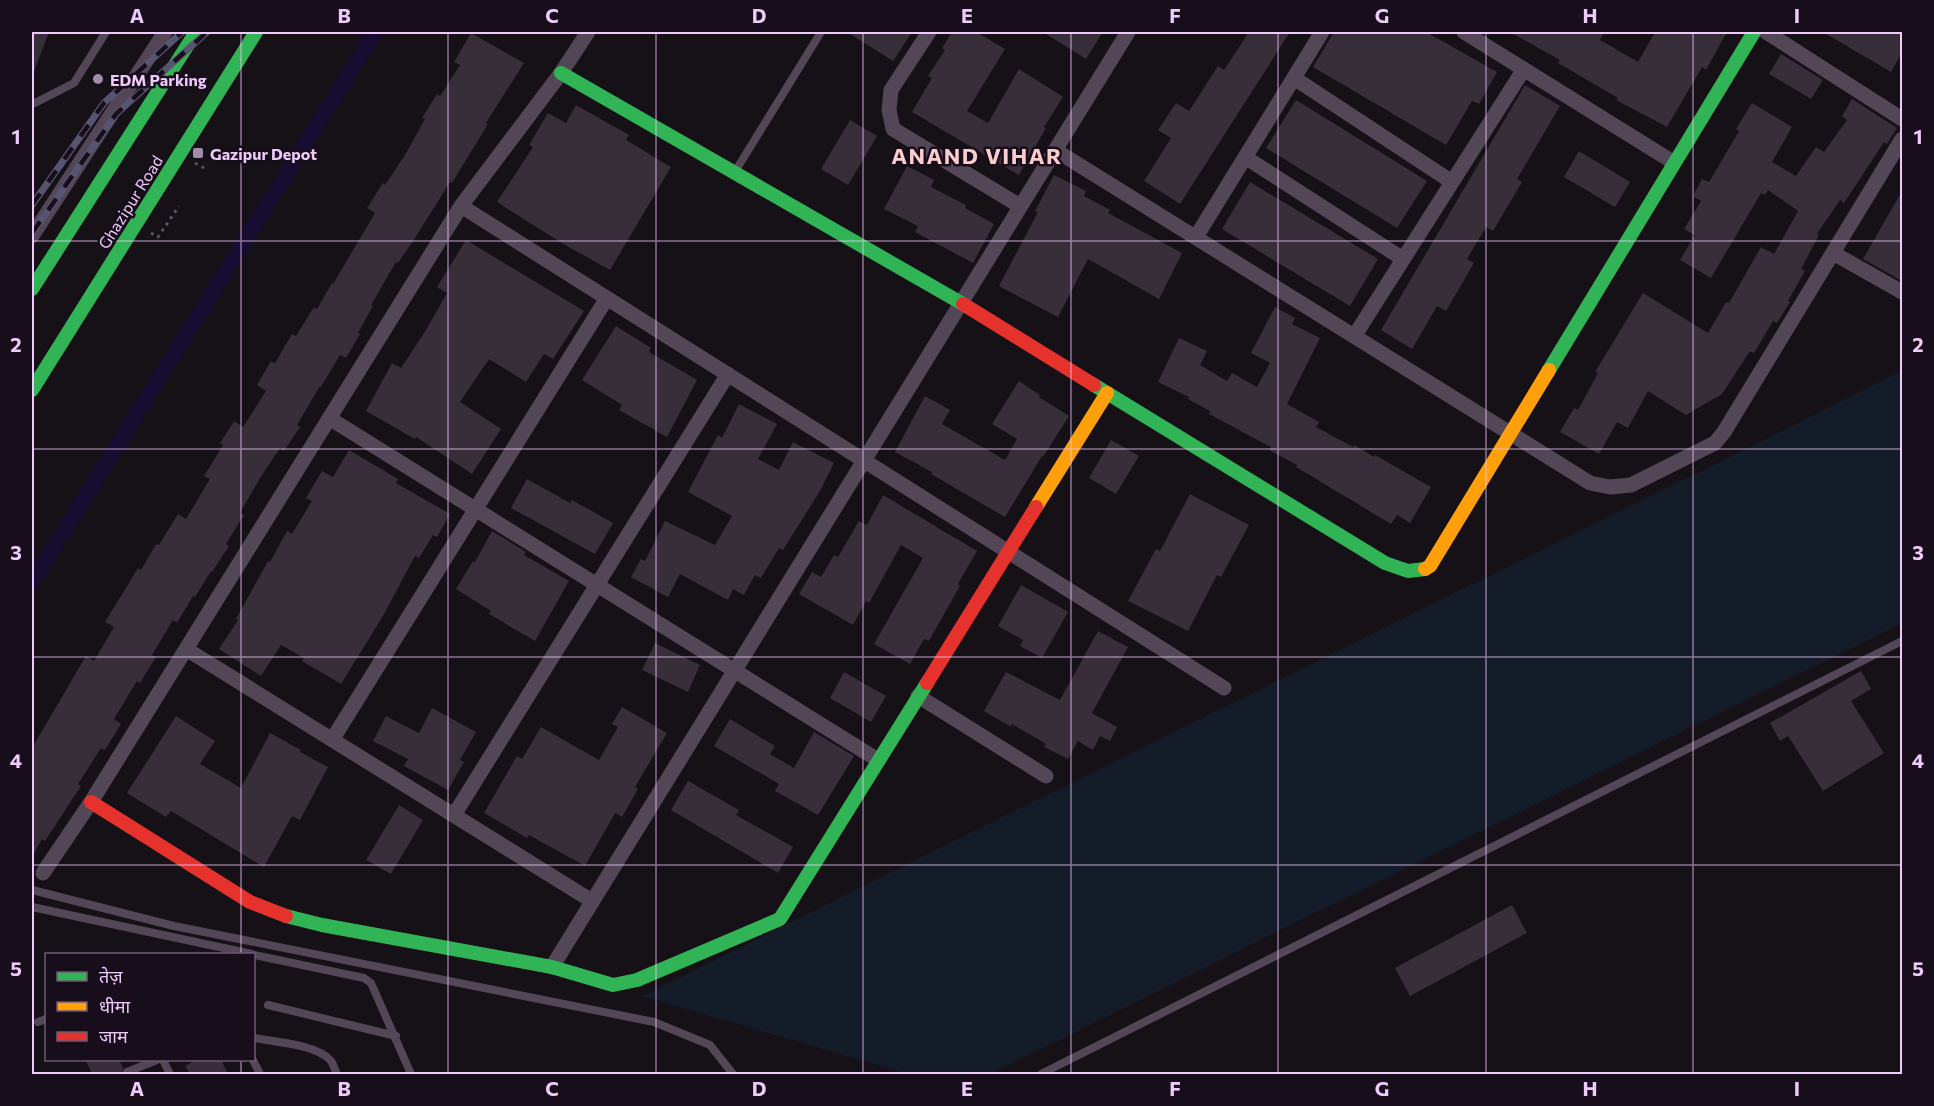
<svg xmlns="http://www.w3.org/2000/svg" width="1934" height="1106" font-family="Commissioner,'Noto Sans Devanagari',sans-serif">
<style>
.green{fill:#131c28}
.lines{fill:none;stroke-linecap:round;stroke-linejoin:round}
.canal{stroke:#170d30;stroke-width:16}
.building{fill:#372e39}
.path{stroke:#565366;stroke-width:3;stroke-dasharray:3 4.5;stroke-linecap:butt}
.lane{stroke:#524657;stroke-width:8}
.street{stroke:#524657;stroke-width:15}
.fast{stroke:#30b455;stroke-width:14}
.slow{stroke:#ff9f0a;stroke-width:14}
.jam{stroke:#e5322d;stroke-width:14}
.rail-casing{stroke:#565470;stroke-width:7}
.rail{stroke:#180d1a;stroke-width:4.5;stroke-dasharray:14;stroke-linecap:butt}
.grid{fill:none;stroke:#eecbfa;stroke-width:1.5;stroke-opacity:0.55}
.poi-dot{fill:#a28aab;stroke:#180d1a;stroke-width:2}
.labels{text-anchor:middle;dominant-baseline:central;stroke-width:5;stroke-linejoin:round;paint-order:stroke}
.poi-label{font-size:16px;font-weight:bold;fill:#eecbfa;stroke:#180d1a;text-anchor:start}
.street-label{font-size:16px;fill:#eecbfa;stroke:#180d1a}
.district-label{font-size:22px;font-weight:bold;letter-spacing:1.5px;fill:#facdcd;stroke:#180d1a}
.neatline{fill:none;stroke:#eecbfa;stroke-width:2}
.grid-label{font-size:20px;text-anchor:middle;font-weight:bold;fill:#eecbfa}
</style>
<rect width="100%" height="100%" fill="#161017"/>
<path class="green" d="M1902 371V623L990 1074H908L642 996Z"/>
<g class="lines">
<path class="canal" d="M32 582 375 32"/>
</g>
<path class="building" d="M32 32H49L33 74H32Z
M847 32H912L893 61Z
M952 32H976L1005 49 967 111 988 123 1019 69 1063 97 1044 127 1046 128 1019 175 912 112 932 78 928 76 945 50 942 48Z
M1043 32H1103L1086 59Z
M1249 32H1290L1180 204 1144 181 1171 138 1158 130 1176 103 1189 111 1218 66 1224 70Z
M1334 32H1426L1497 72 1479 104 1472 101 1446 145 1313 67Z
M1510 32H1604L1600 40 1638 62 1655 32H1727L1706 70 1702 67 1667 127 1616 100 1618 98 1558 63 1560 60Z
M1823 32H1902V52L1891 72Z
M471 33 524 63 486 123 488 124 452 183 450 182 415 238 398 263 396 262 371 305 373 306 358 333 360 334 346 358 340 355 321 387 320 386 297 425 300 427 284 451 280 448 260 478 240 513 244 515 226 544 229 546 212 572 211 571 195 597 193 596 177 623 173 620 152 655 156 657 140 683 137 681 114 719 121 724 105 750 101 748 78 784 81 786 45 841 42 839 32 857V748L86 656 94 661 114 627 105 622 138 568 141 570 156 544 159 545 178 514 186 519 210 479 204 476 223 445 220 443 234 421 243 427 266 391 257 385 271 361 275 363 292 334 296 336 314 307 317 309 332 283 333 284 375 213 367 208 383 183 385 185 405 155 425 119 422 118 437 94 440 96 460 65 454 62Z
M1781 54 1823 80 1811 99 1769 74Z
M1525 85 1560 106 1517 179 1522 182 1493 231 1486 227 1467 259 1474 263 1446 311 1437 306 1412 349 1381 330Z
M1852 99 1897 128 1887 144 1884 142 1844 203 1840 200 1817 234 1819 235 1801 269 1805 271 1788 301 1790 302 1777 323 1773 321 1754 353 1750 351 1722 394 1686 415 1648 391 1628 428 1617 422 1599 454 1560 432 1574 408 1578 410 1598 373 1595 372 1643 293 1708 333 1726 302 1729 303 1761 247 1774 254 1798 211 1768 190 1765 195 1761 193 1711 278 1680 260 1695 235 1684 229 1701 201 1693 196 1702 179 1709 182 1739 131 1736 129 1752 103 1792 127 1772 162 1796 176 1816 147 1824 152 1847 120 1842 116Z
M1296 100 1427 181 1397 228 1266 148Z
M576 105 629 135 626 140 671 167 610 270 560 242 497 202 533 147 529 145 548 113 566 123Z
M850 120 877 136 848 185 821 169Z
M1579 151 1630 182 1615 207 1564 177Z
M907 166 934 180 931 187 966 205 965 208 994 224 973 263 915 232 918 226 884 209Z
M1054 175 1086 191 1084 196 1110 210 1108 213 1182 253 1159 299 1088 259 1058 317 999 286 1038 212 1035 211Z
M1250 182 1378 259 1350 306 1222 229Z
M1902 191V281L1863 259Z
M466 240 584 311 553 359 544 354 526 382 489 359 460 402 501 429 472 474 416 437 415 439 366 411 392 363 401 368 426 330 447 293 437 287Z
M1275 307 1295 318 1292 324 1320 338 1287 404 1319 422 1316 427 1353 447 1354 445 1374 457 1375 455 1431 487 1410 523 1397 515 1391 524 1296 467 1297 465 1269 450 1271 447 1209 414 1210 411 1188 399 1189 397 1158 382 1179 338 1207 351 1200 365 1227 381 1232 373 1257 387 1270 363 1251 353Z
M616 326 651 348 649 352 697 380 667 437 619 410 622 405 582 380Z
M1019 381 1040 395 1039 397 1069 416 1043 457 1042 456 1005 517 931 474 932 472 895 452 925 396 950 410 942 424 1005 460 1017 439 992 424Z
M739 404 777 424 758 459 779 470 793 442 834 463 820 491 783 550 779 548 761 578 755 575 744 595 733 589 728 600 680 574 668 597 631 577 641 559 645 561 665 521 715 545 732 516 688 492 718 435 722 438Z
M1111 440 1139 456 1116 494 1089 478Z
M349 450 398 479 396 483 450 514 437 537 433 535 419 558 415 556 383 616 341 684 302 661 304 658 281 645 261 676 219 649 238 620 236 619 268 561 270 562 287 531 292 534 312 501 306 498 322 471 333 477Z
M527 479 570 503 572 500 613 523 595 554 511 508Z
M1190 494 1249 525 1221 577 1217 575 1188 631 1128 601 1156 549 1160 551Z
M883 495 977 551 958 584 960 586 929 641 924 639 910 664 874 644 923 558 901 545 869 603 866 601 853 625 799 594 812 572 821 577 834 555 838 557 859 521 867 525Z
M492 531 526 552 524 555 569 581 535 641 489 614 491 611 456 589 473 561 475 562Z
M1021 585 1068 612 1042 658 1020 646 1023 640 998 626Z
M1098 631 1128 647 1092 713 1117 727 1110 741 1100 736 1093 750 1078 741 1068 759 1044 747 1046 744 1012 724 1011 727 984 711 1006 672 1060 700Z
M655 643 700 665 688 692 642 670Z
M1861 671 1871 689 1851 701 1884 753 1823 791 1788 736 1780 741 1770 723Z
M844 672 886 696 871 722 830 698Z
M622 707 667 733 635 787 638 789 622 817 615 813 585 866 529 835 527 838 484 813 517 756 522 759 541 727 599 760 618 727 612 724Z
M432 708 476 732 460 760 464 762 448 790 404 766 408 759 373 741 386 716 419 733Z
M176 716 215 741 200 764 241 788 270 733 301 750 300 752 328 767 300 820 292 816 264 867 171 811 166 817 127 793Z
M730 719 775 746 770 754 794 768 814 732 854 756 818 815 775 791 779 784 714 746Z
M688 781 739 810 736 815 793 847 778 873 671 810Z
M399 805 423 820 391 874 366 860Z
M1512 905 1527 933 1410 996 1395 968Z
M85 1059H119L123 1068 122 1074H92Z
M198 1059H221L228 1074H190L185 1066Z"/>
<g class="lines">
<path class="path" d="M195 163 204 168
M151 233 158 237 179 206"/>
<path class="lane" d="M32 102 35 103 74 83 106 32
M736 170 821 32
M32 890 174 926 654 1022 710 1045 733 1074
M32 907 252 954
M254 955 364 978 371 983 411 1074
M268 1005 396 1036
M38 1022 46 1019
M254 1038C274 1042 317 1044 331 1061 334 1065 335 1071 337 1074
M163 1060 170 1074
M253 1060 260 1074
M127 1072 157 1060
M1041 1074 1902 641"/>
<path class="street" d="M929 32 891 90 889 110 893 129 1020 206
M1464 32 1673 162
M1766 32 1902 119
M1294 78 1452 182
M1055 150 1590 483 1610 487 1631 485 1715 443 1724 432 1902 139
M1245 157 1403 259
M461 206 1224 688
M32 236 165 32
M1196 237 1322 32
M1833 253 1902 292
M1355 335 1524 69
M329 418 878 760
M186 649 592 901
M918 696 1046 776
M332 740 607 298
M454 815 728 374
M43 873 91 802 461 206 561 73 588 32
M552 967 1128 32"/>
<path class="fast" d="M561 73 963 304
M32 289 196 32
M1549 370 1754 32
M1094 385 1385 563 1408 571 1425 569
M32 390 256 32
M286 916 322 925 552 967 613 985 637 980 780 919 927 683"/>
<path class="slow" d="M1036 507 1107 393
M1425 569 1430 566 1549 370"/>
<path class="jam" d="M963 304 1094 385
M927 683 1036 507
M91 802 250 902 286 916"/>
<g class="rail-casing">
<path id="rail" d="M32 205 104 103 182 32
M32 233 116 114 207 32"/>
</g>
<use href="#rail" class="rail"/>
</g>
<path class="grid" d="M241 32V954M448 32V1074M656 32V1074M863 32V1074M1071 32V1074M1278 32V1074M1486 32V1074M1693 32V1074M32 241H1902M32 449H1902M32 657H1902M32 865H1902M241 1060V1074"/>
<g class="poi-dot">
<circle cx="98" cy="79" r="6"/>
<rect x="192" y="147" width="12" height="12" rx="3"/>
</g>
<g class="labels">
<g class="poi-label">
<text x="110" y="79">EDM Parking</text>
<text x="210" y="153">Gazipur Depot</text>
</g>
<g class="street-label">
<text transform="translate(130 202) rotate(-58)">Ghazipur Road</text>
</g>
<g class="district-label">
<text x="977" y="155">ANAND VIHAR</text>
</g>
</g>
<rect width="1934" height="1106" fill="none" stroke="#180d1a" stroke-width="66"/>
<rect x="45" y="953" width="210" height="108" fill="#180d1a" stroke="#6e5974" stroke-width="1.5"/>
<rect x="57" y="972" width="30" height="9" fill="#30b455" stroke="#6e5974" stroke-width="1.5"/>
<text x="99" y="983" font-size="18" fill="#eecbfa">तेज़</text>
<rect x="57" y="1002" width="30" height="9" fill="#ff9f0a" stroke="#6e5974" stroke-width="1.5"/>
<text x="99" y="1013" font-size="18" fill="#eecbfa">धीमा</text>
<rect x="57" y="1032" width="30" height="9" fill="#e5322d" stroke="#6e5974" stroke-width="1.5"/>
<text x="99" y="1043" font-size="18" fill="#eecbfa">जाम</text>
<rect x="33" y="33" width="1868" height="1040" class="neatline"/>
<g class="grid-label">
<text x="137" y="23">A</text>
<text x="344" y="23">B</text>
<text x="552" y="23">C</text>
<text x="759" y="23">D</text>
<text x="967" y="23">E</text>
<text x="1175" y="23">F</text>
<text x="1382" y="23">G</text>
<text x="1590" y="23">H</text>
<text x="1797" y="23">I</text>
<text x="16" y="144">1</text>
<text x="1918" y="144">1</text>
<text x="16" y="352">2</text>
<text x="1918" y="352">2</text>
<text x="16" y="560">3</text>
<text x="1918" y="560">3</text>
<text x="16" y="768">4</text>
<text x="1918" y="768">4</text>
<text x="16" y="976">5</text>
<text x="1918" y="976">5</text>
<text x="137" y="1096">A</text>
<text x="344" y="1096">B</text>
<text x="552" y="1096">C</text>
<text x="759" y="1096">D</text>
<text x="967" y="1096">E</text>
<text x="1175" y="1096">F</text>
<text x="1382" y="1096">G</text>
<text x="1590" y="1096">H</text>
<text x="1797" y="1096">I</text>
</g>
</svg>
